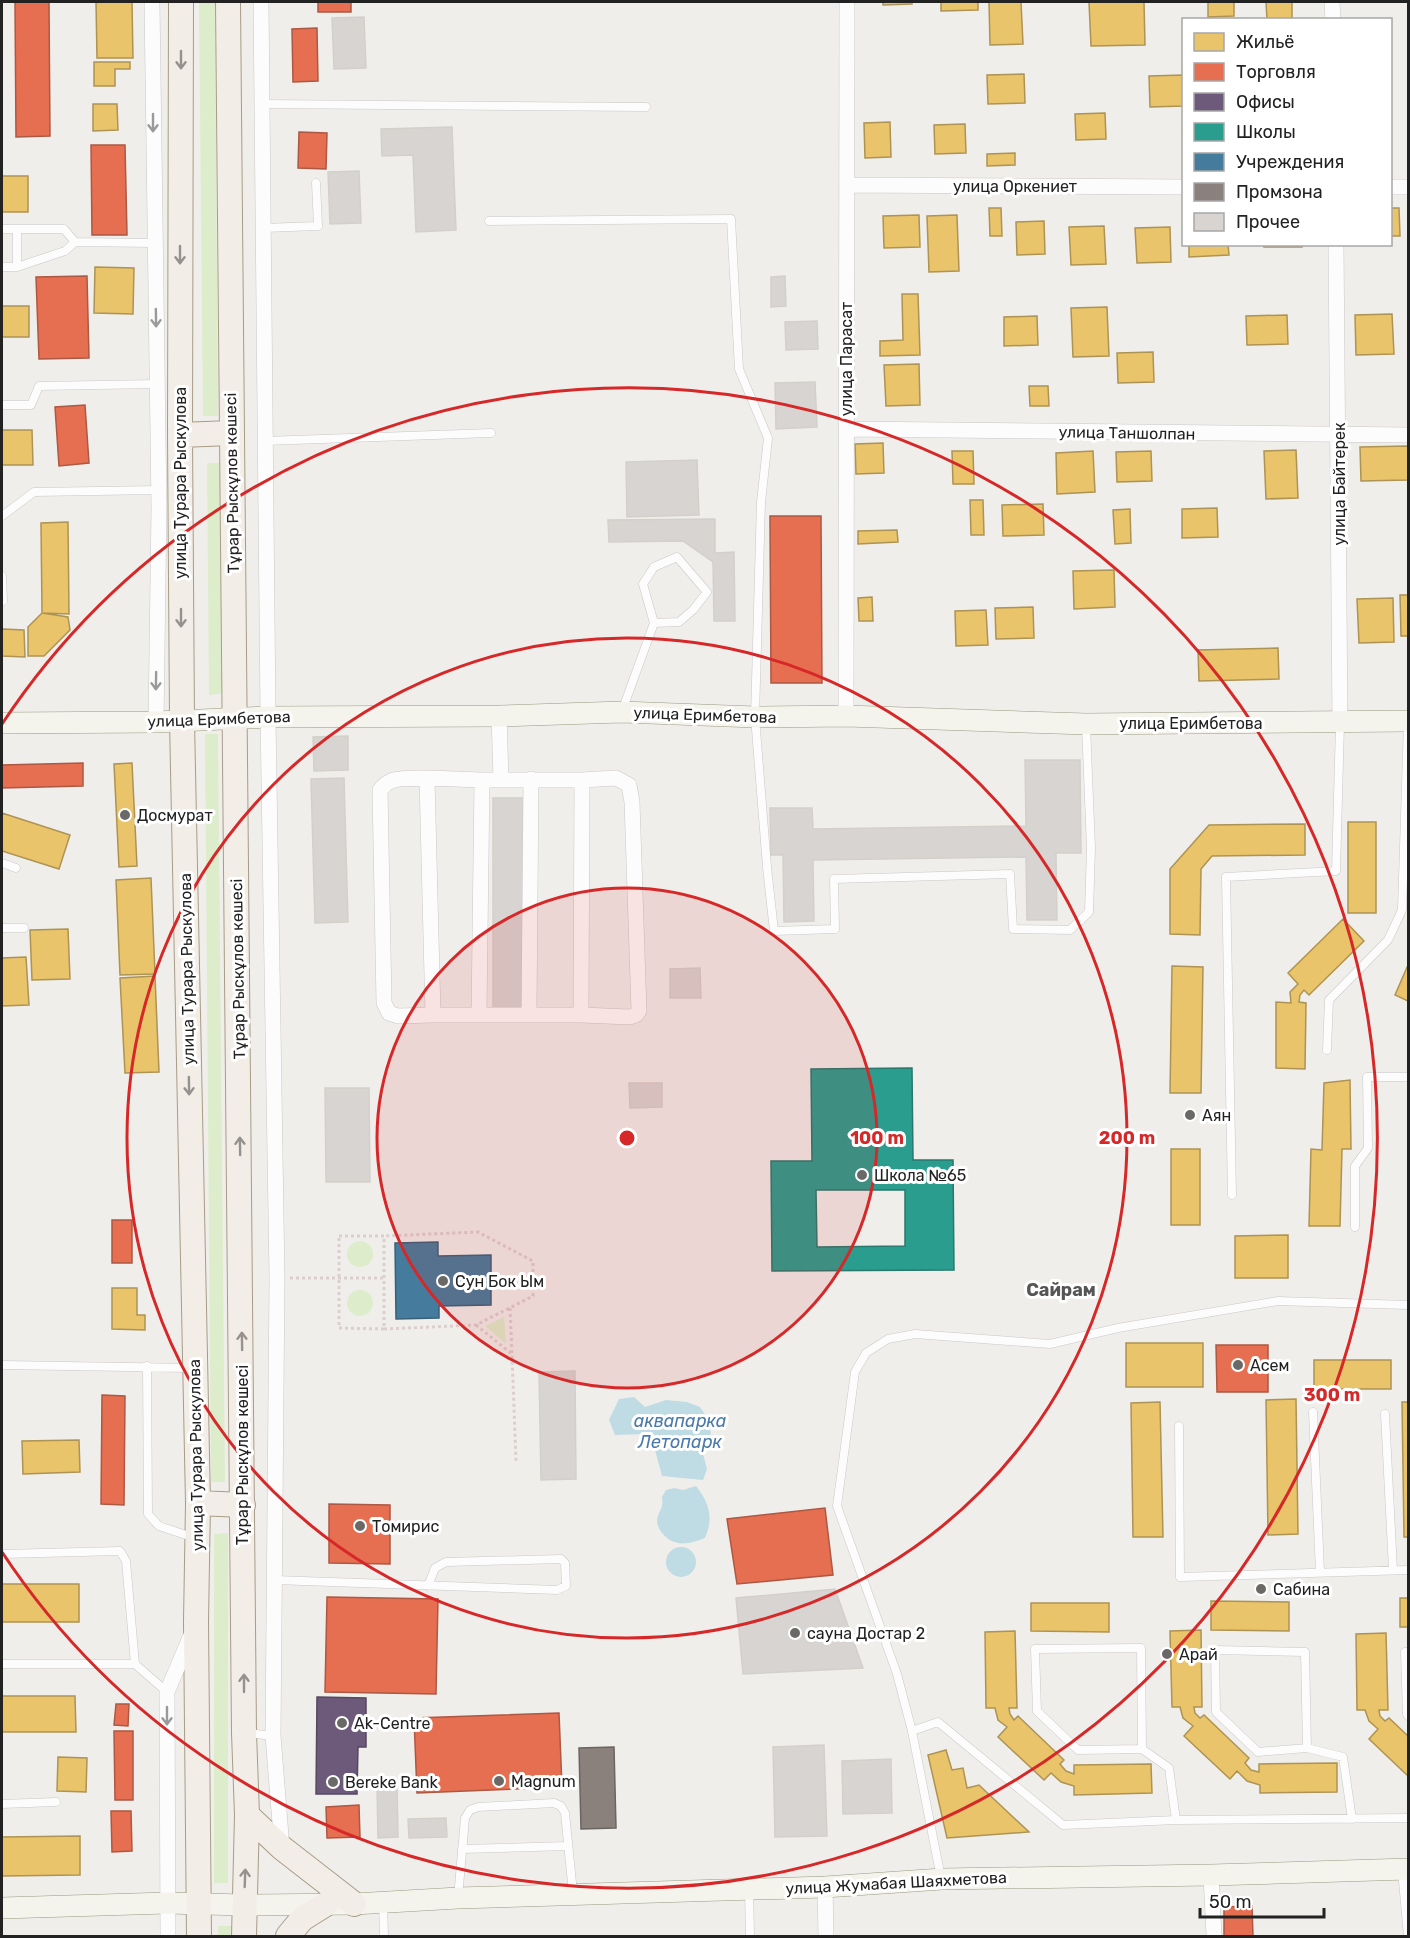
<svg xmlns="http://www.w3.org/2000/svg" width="1410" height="1938" font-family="Rubik,sans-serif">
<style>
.grass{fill:#ddeccb}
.water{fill:#bfdbe3}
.homes{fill:#e9c46a;stroke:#ad9354;stroke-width:1.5}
.shops{fill:#e76f51;stroke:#ac5843;stroke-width:1.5}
.offices{fill:#6d597a;stroke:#564860;stroke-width:1.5}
.schools{fill:#2a9d8f;stroke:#28786e;stroke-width:1.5;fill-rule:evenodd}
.public{fill:#457b9d;stroke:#3a6078;stroke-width:1.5}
.industry{fill:#8a817c;stroke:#6b6461;stroke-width:1.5}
.building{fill:#d7d4d2;stroke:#d3d0cc;stroke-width:1.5}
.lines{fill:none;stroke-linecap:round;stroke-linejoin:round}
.lane-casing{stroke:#c9c8c7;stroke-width:9}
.street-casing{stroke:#c9c8c7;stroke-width:16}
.secondary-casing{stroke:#999a82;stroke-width:22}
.primary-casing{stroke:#a79c86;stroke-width:26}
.path{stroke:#dccecd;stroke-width:3;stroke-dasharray:3 3;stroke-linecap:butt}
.lane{stroke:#fdfcfc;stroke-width:8}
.street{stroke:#fdfcfc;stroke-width:15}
.secondary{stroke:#f4f4ed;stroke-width:21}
.primary{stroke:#f3ede7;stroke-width:24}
.oneway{stroke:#95928e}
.oneway2{stroke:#9a9a9a}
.ring{fill:none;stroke:#d62828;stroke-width:3}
.poi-dot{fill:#6a6968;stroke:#fff;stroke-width:2}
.labels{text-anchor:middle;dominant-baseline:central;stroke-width:6;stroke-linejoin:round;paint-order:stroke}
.street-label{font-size:16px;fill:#222;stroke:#fff}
.poi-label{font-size:16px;fill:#222;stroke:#fff;text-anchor:start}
.neighbourhood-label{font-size:18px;font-weight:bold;fill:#555;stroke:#fff}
.water-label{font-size:18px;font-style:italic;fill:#4a7aab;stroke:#fff}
.centre{fill:#d62828;stroke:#fff;stroke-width:3}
.ring-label{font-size:18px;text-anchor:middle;font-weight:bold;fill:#d62828;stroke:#fff;stroke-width:6;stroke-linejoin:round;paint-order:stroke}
</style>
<rect width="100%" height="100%" fill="#f0eeeb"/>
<path class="grass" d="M199 2H215L218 416H203Z
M207 463H222L224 693 209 695Z
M205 734H218L225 1482H211Z
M347 1254a13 13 0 1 1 26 0a13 13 0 1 1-26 0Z
M347 1303a13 13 0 1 1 26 0a13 13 0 1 1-26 0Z
M504 1317 506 1344 485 1326Z
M228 1533V1883H214V1534Z
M218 1926H233V1936H218Z"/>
<path class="water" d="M634 1397 645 1407 666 1400 687 1402 700 1407 708 1419 711 1435 703 1454 707 1469 703 1480 662 1476 655 1450 646 1434 615 1435 609 1420 619 1399Z
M696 1486C709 1503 714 1517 705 1538 690 1544 674 1548 662 1533 659 1529 657 1525 657 1520 659 1509 664 1509 662 1497L666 1490 674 1488 683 1490Z
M666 1562a15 15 0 1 1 30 0a15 15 0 1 1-30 0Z"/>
<path class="homes" d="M96 2H132L133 58H97Z
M883 2H912V4L883 5Z
M941 2H978V10L941 11Z
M989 2H1021L1023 44 990 45Z
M1089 2H1144L1145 45 1091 46Z
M1208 2H1234V16L1208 17Z
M1266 2H1292V19L1267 20Z
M94 62H130V69H115V86H94Z
M1024 74 1025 103 988 104 987 75Z
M1184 75V106L1150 107 1149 76Z
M93 104H117L118 130 93 131Z
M1105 113 1106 139 1076 140 1075 114Z
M890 122 891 157 865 158 864 123Z
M965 124 966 153 935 154 934 125Z
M1015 153V165L987 166V154Z
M2 176H28V212H2Z
M989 208H1001L1002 236H990Z
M1390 208H1399L1400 236H1390Z
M919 215 920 247 884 248 883 216Z
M957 215 959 271 929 272 927 216Z
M1044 221 1045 254 1017 255 1016 222Z
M1104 226 1106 264 1071 265 1069 227Z
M1170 227 1171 262 1137 263 1135 228Z
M1189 244H1228L1229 255 1189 257Z
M1264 244H1302V247H1264Z
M95 267 134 268 133 314 94 313Z
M902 294H918L920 355 880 356V341L903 340Z
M2 306H29V337H2Z
M1107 307 1109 356 1073 357 1071 308Z
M1392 314 1394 354 1356 355 1355 315Z
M1287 315 1288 344 1247 345 1246 316Z
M1037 316 1038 345 1004 346V317Z
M1153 352 1154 382 1118 383 1117 353Z
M919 364 920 405 886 406 884 365Z
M1029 386H1048L1049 406H1030Z
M2 430H32L33 465H2Z
M883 443 884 473 856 474 855 444Z
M1408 446V480L1361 481 1360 447Z
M1296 450 1298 498 1266 499 1264 451Z
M952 451H973L974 484H953Z
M1093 451 1095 492 1057 494 1056 453Z
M1151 451 1152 481 1117 482 1116 452Z
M970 500H983L984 535H971Z
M1043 504 1044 535 1003 536 1002 505Z
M1217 508 1218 537 1182 538V509Z
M1130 509 1131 543 1115 544 1113 510Z
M68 522 69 614 42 613 41 523Z
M897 530 898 542 858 544V531Z
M1114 570 1115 607 1074 609 1073 571Z
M1400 595H1408V636H1401Z
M872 597 873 621H859L858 598Z
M1393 598 1394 642 1359 643 1357 599Z
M1033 607 1034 638 996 639 995 608Z
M986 610 988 645 956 646 955 611Z
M42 613 68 617 70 630 44 656H28V627Z
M2 629 24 630 25 657 2 656Z
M1278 648 1279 679 1199 681 1198 650Z
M132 763 137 866 119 867 114 764Z
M2 813 70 835 59 869 2 851Z
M1348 822H1376V913H1348Z
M1305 824V855L1212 856 1201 869 1200 935 1170 934V869L1209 825Z
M151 878 155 974 120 975 116 880Z
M1343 919 1364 941 1309 995 1304 990 1300 995 1299 1002 1306 1003 1305 1069 1276 1068V1002L1291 1003 1290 992 1298 984 1288 973Z
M68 929 70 979 32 980 30 930Z
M26 957 29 1005 2 1006V958Z
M1408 965V1001L1395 995Z
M1172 966 1203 967 1201 1093H1170Z
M155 976 159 1072 125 1073 120 978Z
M1350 1080 1351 1149H1342L1340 1226H1309L1311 1149 1322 1150 1324 1083Z
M1171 1149H1200V1225H1171Z
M1288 1235V1278H1235V1236Z
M112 1288H137V1315H145V1330L112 1329Z
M1126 1343H1203V1387H1126Z
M1314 1360H1391V1389H1314Z
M1296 1399 1298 1534 1268 1535 1266 1400Z
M1160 1402 1163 1537H1133L1131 1403Z
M1402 1402H1408V1537H1404Z
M79 1440 80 1472 23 1474 22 1441Z
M2 1584H79V1622H2Z
M1400 1598H1408V1627H1400Z
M1211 1601 1289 1602V1631L1211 1630Z
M1031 1603H1109V1632L1031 1631Z
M1201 1630 1202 1707H1194L1195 1713 1200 1718 1204 1715 1249 1758 1245 1763 1251 1770 1259 1772V1764L1337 1763V1792L1260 1793V1785L1247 1781 1237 1771 1230 1779 1184 1736 1193 1726 1183 1718 1180 1707H1172L1170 1631Z
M1015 1631 1017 1708H1009L1010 1714 1014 1720 1018 1716 1064 1760 1060 1764 1066 1771 1074 1774V1765L1151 1764 1152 1793 1074 1795V1786L1061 1782 1051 1773 1044 1780 998 1737 1007 1727 998 1720 995 1708H986L985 1632Z
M1386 1633 1388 1710H1379L1380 1716 1385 1721 1389 1718 1408 1736V1776L1369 1739 1378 1729 1369 1721 1365 1710H1357L1356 1634Z
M2 1696H75L76 1732H2Z
M946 1750 952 1770 963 1768 967 1788 979 1785 1029 1832 947 1838 928 1755Z
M58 1757 87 1758 86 1792 57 1791Z
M80 1836V1875L2 1876V1837Z"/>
<path class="shops" d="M15 2H49L50 136 16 137Z
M318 2H351V12H318Z
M317 28 318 81 293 82 292 29Z
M299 132 327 133 326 169 298 168Z
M91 145H125L127 235H92Z
M87 276 89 358 39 359 36 277Z
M85 405 89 463 59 466 55 407Z
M770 516H821L822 683H771Z
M83 763V786L2 788V765Z
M112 1220H132V1263H112Z
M1216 1345H1268V1392H1217Z
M102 1395 125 1396 124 1505 101 1504Z
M329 1504 390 1505V1564L329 1563Z
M825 1508 833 1575 737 1584 727 1519Z
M327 1597 438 1599 436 1694 325 1692Z
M116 1704H129L128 1726 114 1725Z
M559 1713 562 1787 417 1793 414 1718Z
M114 1731H133V1800H115Z
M359 1805 360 1837 327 1838 326 1807Z
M111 1811H131L132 1851 112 1852Z
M1252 1906 1253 1936H1224V1907Z"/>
<path class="offices" d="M317 1697 366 1698V1747H358L357 1794H316Z"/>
<path class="schools" d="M912 1068 913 1160H953L954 1270 772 1271 771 1161H812L811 1069ZM816 1190H905V1246L817 1247Z"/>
<path class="public" d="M438 1242V1256L491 1255V1305L439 1306V1318L396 1319 395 1243Z"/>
<path class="industry" d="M614 1747 616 1828 581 1829 579 1748Z"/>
<path class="building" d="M364 17 366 68 334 69 332 18Z
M452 127 456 230 416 232 413 155 382 156 381 129Z
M359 171 361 223 330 224 328 172Z
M785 276 786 306 771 307V277Z
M817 321 818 349 786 350 785 322Z
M815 382 817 427 776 429 775 383Z
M697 460 699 515 627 517 626 462Z
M715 519V553L734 552 735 621H714L713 562 683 541 609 542 608 520Z
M348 736V770L314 771 313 737Z
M1025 760H1080L1081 853H1056L1057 920H1027L1026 857 813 860 814 921 784 922 783 855H771L770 808H812L813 829 1026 826Z
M344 778 348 922 315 923 311 779Z
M493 798H524V1010H493Z
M700 968 701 998H670V969Z
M629 1083H662V1107L630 1108Z
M325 1088H369L370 1182H326Z
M575 1371 576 1479 541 1480 539 1372Z
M835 1589 863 1668 743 1674 736 1598Z
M824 1745 827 1836 775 1837 773 1747Z
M891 1759 892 1813 843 1814 842 1761Z
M397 1785 398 1837 378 1838 377 1786Z
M446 1818 447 1837 409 1838 408 1819Z"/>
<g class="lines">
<g class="lane-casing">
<path id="lane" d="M262 104 646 107
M489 221 731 219 739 369 768 438 761 502 755 717 767 867 774 931 835 929 834 879 1010 874 1013 929 1070 930 1089 912 1091 848 1086 725
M263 228 318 226 316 183
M2 229H64L75 242 154 243
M2 267H17V229
M17 267 65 251 75 242
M2 405H31L39 386 157 384
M265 441 491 433
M2 516 34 492 159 490
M2 576 3 601H2
M622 711 654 623 643 584 654 567 677 557 707 592 693 610 679 622 654 623
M2 863 16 868
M2 928H24
M1327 1050 1329 1000 1388 940 1402 910 1408 722
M1232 1195 1226 877 1336 871 1340 724
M1355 1227V1166L1368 1148 1367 1077H1408
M2 1365 191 1368
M147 1366 148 1514 159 1526 195 1538
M1313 1412 1320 1572
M1385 1414 1393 1570
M1179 1426 1180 1577 1408 1570
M2 1554 120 1551 126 1561 135 1664 167 1692
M274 1580 557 1590 566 1586 565 1563 561 1559 446 1562 435 1568 428 1586
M1408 1652H1405L1407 1714 1408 1716
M2 1664H135
M912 1731 938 1722 1063 1825 1176 1820 1408 1818
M248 1733 273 1736
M1307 1748 1305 1652 1215 1650 1216 1712 1258 1752 1307 1748 1343 1757 1352 1819
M1142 1749 1141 1648 1035 1649 1037 1711 1078 1750 1142 1749 1169 1768 1176 1820
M2 1804 56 1802
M462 1849 568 1846
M1402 1870 1408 1936
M941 1878 912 1731 897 1674 837 1506 855 1372 866 1353 888 1339 915 1334 1050 1344 1118 1328 1278 1301 1408 1305
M749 1890 750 1936
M458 1898 465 1818 470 1810 478 1807 554 1803 561 1806 565 1813 573 1893
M383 1902 384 1936"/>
</g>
<g class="street-casing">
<path id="street" d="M152 2 159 508 156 722
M261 2 268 717 277 1278 273 1736 282 1848
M1332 2 1333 20
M847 185 1184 187
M1390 187H1408
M1336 244 1340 723
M846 429 1408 435
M499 716 501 778
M846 716 847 2
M427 779 433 1015 398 1016 389 1013 384 1003 380 790C383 786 386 783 391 781 404 775 464 780 482 780
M529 1014 531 779
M433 1015H581L630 1017 636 1015 639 1011 632 802 629 785 616 778 582 780H482L479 1014
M581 1015 582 780
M1211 1875 1214 1936
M825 1887 826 1936
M168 1936 167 1692 192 1633"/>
</g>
<g class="secondary-casing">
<path id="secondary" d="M2 723 156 722 268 717 499 716 622 712 755 717 846 716 1086 724 1408 721
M2 1908 167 1903 244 1905 354 1904 458 1898 825 1887 942 1879 1211 1875 1408 1869"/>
</g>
<g class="primary-casing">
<path id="primary" d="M181 2 180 435 182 721 198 1503 196 1622 199 1936
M228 2 244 1733 247 1815 244 1936
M180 435 231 433
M198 1503 243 1505
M247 1815 282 1848 354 1904
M288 1936 302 1919 326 1904"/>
</g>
<path class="path" d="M339 1236H384V1329L339 1328Z
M290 1278H384
M510 1308 512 1354
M476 1325 512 1354 516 1462
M384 1329 476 1325 533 1296V1261L478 1232 384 1236"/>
<use href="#lane" class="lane"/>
<use href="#street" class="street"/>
<use href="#secondary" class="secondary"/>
<use href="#primary" class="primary"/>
</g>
<defs><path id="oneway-shaft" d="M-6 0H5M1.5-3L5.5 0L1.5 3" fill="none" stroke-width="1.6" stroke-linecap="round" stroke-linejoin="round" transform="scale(1.5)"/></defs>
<g class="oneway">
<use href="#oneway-shaft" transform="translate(181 60) rotate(90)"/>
<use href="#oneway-shaft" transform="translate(180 255) rotate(90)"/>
<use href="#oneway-shaft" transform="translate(181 618) rotate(90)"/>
<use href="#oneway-shaft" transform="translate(189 1086) rotate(89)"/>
<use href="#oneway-shaft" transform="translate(240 1146) rotate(-91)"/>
<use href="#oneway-shaft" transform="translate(242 1341) rotate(-91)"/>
<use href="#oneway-shaft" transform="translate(244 1683) rotate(-90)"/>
<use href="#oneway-shaft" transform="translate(245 1878) rotate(-88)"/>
</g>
<g class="oneway2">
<use href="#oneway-shaft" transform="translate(153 123) rotate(90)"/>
<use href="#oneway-shaft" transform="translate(156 318) rotate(89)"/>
<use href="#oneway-shaft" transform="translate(156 681) rotate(91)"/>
<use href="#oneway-shaft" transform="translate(167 1716) rotate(90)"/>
</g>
<circle cx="627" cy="1138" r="250" fill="#d62828" fill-opacity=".12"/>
<g class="ring">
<circle cx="627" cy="1138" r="250"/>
<circle cx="627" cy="1138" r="500"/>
<path d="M2 724A750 750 0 1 1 2 1552"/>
</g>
<g class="poi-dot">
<circle cx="125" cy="815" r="6"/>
<circle cx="1190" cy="1115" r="6"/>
<circle cx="862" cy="1175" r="6"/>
<circle cx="443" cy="1281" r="6"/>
<circle cx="1238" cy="1365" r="6"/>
<circle cx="360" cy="1526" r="6"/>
<circle cx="1261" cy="1589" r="6"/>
<circle cx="795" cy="1633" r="6"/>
<circle cx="1167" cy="1654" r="6"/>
<circle cx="342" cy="1723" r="6"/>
<circle cx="499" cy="1781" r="6"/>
<circle cx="333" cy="1782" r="6"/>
</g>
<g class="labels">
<g class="street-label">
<text x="1015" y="186">улица Оркениет</text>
<text transform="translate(846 359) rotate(-90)">улица Парасат</text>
<text transform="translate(1127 433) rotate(1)">улица Таншолпан</text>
<text transform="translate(180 483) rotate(-90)">улица Турара Рыскулова</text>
<text transform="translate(232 483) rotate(-91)">Тұрар Рыскұлов көшесі</text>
<text transform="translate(1339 484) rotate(-90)">улица Байтерек</text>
<text transform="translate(705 715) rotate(2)">улица Еримбетова</text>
<text transform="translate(219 719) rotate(-2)">улица Еримбетова</text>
<text x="1191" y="723">улица Еримбетова</text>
<text transform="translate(187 969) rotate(-91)">улица Турара Рыскулова</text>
<text transform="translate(238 969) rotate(-91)">Тұрар Рыскұлов көшесі</text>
<text transform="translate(196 1455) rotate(-91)">улица Турара Рыскулова</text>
<text transform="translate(242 1455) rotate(-90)">Тұрар Рыскұлов көшесі</text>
<text transform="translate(896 1883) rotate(-3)">улица Жумабая Шаяхметова</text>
</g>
<g class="poi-label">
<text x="137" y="815">Досмурат</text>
<text x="1202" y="1115">Аян</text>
<text x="874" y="1175">Школа №65</text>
<text x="455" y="1281">Сун Бок Ым</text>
<text x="1250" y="1365">Асем</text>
<text x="372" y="1526">Томирис</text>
<text x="1273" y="1589">Сабина</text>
<text x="807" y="1633">сауна Достар 2</text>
<text x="1179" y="1654">Арай</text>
<text x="354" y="1723">Ak-Centre</text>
<text x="511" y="1781">Magnum</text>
<text x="345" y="1782">Bereke Bank</text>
</g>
<g class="neighbourhood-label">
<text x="1061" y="1290">Сайрам</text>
</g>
<g class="water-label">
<text x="680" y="1421">аквапарка<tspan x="680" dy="21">Летопарк</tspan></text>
</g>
</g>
<circle cx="627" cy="1138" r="9" class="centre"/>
<g class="ring-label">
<text x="877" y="1144">100 m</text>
<text x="1127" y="1144">200 m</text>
<text x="1332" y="1401">300 m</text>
</g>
<rect width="1410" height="1938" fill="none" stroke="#222222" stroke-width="6"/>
<rect x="1182" y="18" width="210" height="228" fill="#ffffff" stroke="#a7a7a7" stroke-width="1.5"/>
<rect x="1194" y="33" width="30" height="18" fill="#e9c46a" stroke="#a7a7a7" stroke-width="1.5"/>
<text x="1236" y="48" font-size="18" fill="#222222">Жильё</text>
<rect x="1194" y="63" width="30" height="18" fill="#e76f51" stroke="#a7a7a7" stroke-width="1.5"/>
<text x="1236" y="78" font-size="18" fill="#222222">Торговля</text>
<rect x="1194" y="93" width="30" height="18" fill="#6d597a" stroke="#a7a7a7" stroke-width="1.5"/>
<text x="1236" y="108" font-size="18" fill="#222222">Офисы</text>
<rect x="1194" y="123" width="30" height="18" fill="#2a9d8f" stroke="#a7a7a7" stroke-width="1.5"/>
<text x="1236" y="138" font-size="18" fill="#222222">Школы</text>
<rect x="1194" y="153" width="30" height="18" fill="#457b9d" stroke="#a7a7a7" stroke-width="1.5"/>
<text x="1236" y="168" font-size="18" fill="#222222">Учреждения</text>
<rect x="1194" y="183" width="30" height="18" fill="#8a817c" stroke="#a7a7a7" stroke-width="1.5"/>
<text x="1236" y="198" font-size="18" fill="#222222">Промзона</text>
<rect x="1194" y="213" width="30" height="18" fill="#d7d4d2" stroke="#a7a7a7" stroke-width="1.5"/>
<text x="1236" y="228" font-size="18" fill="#222222">Прочее</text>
<path d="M1200 1908v9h124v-9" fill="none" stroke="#222222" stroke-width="3"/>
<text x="1209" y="1908" font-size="18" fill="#222222" stroke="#ffffff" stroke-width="4.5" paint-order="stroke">50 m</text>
</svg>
